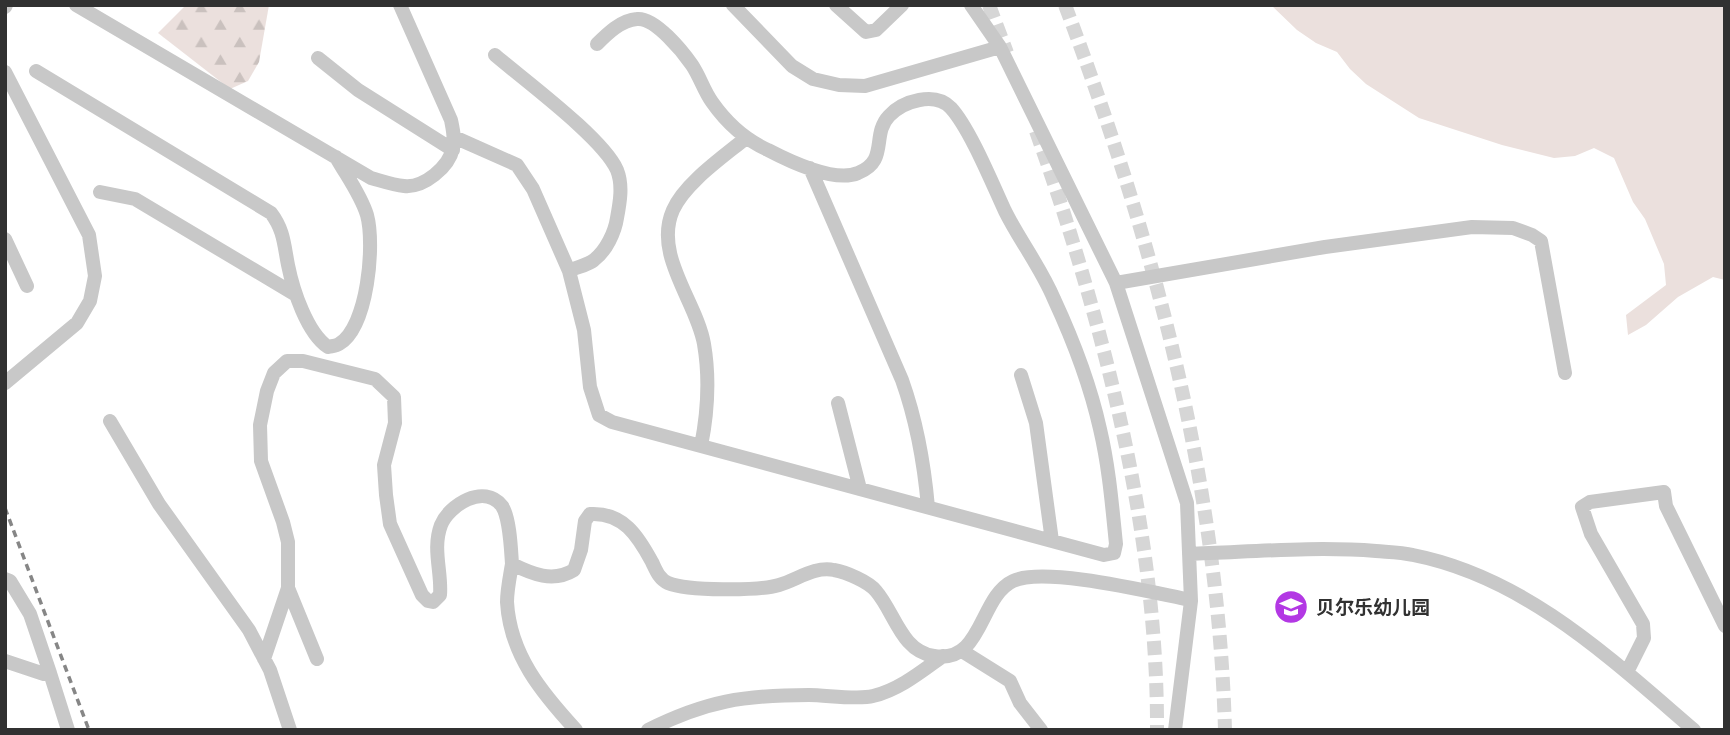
<svg xmlns="http://www.w3.org/2000/svg" width="1730" height="735" font-family="'Open Sans','Noto Sans SC',sans-serif">
<style>
.grass{fill:#ebe0dd}
.forest{fill:url(#forest-firs)}
.lines{fill:none;stroke-linecap:round;stroke-linejoin:round}
.minor-tunnel{stroke:#d6d6d6;stroke-width:14;stroke-dasharray:14 7;stroke-linecap:butt}
.minor{stroke:#c8c8c8;stroke-width:14}
.rail{stroke:#868686;stroke-width:3.5;stroke-dasharray:7 5;stroke-linecap:butt}
.labels{text-anchor:middle;dominant-baseline:central;stroke-width:7;stroke-linejoin:round;paint-order:stroke}
.poi-label{font-size:19px;font-weight:bold;fill:#313131;stroke:#fff;text-anchor:start}
</style>
<defs>
<pattern id="forest-firs" width="22" height="20" patternUnits="userSpaceOnUse" patternTransform="scale(1.75)"><rect width="22" height="20" fill="#ebe0dd"/><path d="M5 1l3.5 6h-7zM16 11l3.5 6h-7z" fill="#cac1be"/></pattern>
</defs>
<rect width="100%" height="100%" fill="#fff"/>
<path class="grass" d="M1271 5H1725V280L1713 277 1678 297 1646 325 1628 335 1626 315 1666 285 1664 264 1645 219 1633 202 1614 158 1594 148 1575 156 1554 158 1502 145 1419 118 1366 84 1350 69 1337 52 1316 43 1297 30Z"/>
<path class="forest" d="M186 5H269L259 62 248 81 230 89 158 33Z"/>
<g class="lines">
<path class="minor-tunnel" d="M989 5 1007 53
M1065 5C1153 238 1218 480 1225 730
M1036 131C1102 317 1158 532 1157 730"/>
<path class="minor" d="M76 5 371 178C382 181 393 185 404 186 424 188 449 167 453 148 455 138 453 130 451 120L400 5
M733 5 792 66 813 79 839 85 865 86 1000 47 1116 283 1187 503 1191 601 1175 730
M836 5 866 32 876 30 902 5
M971 5 1000 47
M5 7 6 5
M495 55C524 80 603 138 617 170 623 185 620 202 617 218 615 232 606 251 594 260 588 265 577 267 569 271
M318 58 358 90 453 150
M36 71 271 213C284 230 284 245 288 265 293 290 307 333 328 347 332 346 336 346 339 344 368 327 375 244 367 215 361 195 346 175 336 157
M5 72 89 235 95 276 90 301 77 323 5 383
M454 137 517 165 533 189 569 271 584 330 590 387 599 415 612 422 1052 541 1104 555 1114 553 1116 544C1112 505 1109 467 1100 429 1090 384 1073 340 1054 299 1041 268 1020 241 1005 211 992 183 970 129 951 108 935 91 903 101 889 116 871 135 889 161 858 173 835 183 789 161 768 150 746 140 726 122 712 102 704 91 700 77 692 65 683 52 655 17 637 19 621 20 607 34 597 44
M810 168 902 380C917 422 924 462 928 507
M100 192 135 199 296 295
M5 239 27 286
M1116 283 1325 247 1472 227 1513 228 1532 235 1541 241 1565 373
M1021 375 1036 423 1052 541
M838 403 860 489
M110 421 159 504 249 630 270 670 290 730
M701 446C708 411 710 379 704 344 697 302 653 255 673 210 685 183 723 157 746 138
M1189 554C1251 552 1314 546 1376 551 1388 552 1401 552 1413 555 1525 577 1610 658 1694 730
M512 564C510 576 507 590 507 602 510 655 542 693 576 730
M5 579 10 581 30 614 50 673 44 674 5 661
M962 651 1010 681 1020 703 1041 730
M264 659 288 588
M317 659 288 588V542L283 522 261 461 260 425 267 391 274 373 287 361H303L375 379 394 397 395 423 384 465 386 495 390 524 422 595 428 601 433 602 440 595C442 572 432 549 441 525 449 505 484 483 502 506 510 518 511 550 512 564 532 574 553 583 574 570L581 550 585 521 590 514C623 512 638 536 652 562 656 570 659 579 668 583 687 591 759 591 779 585 797 580 814 566 834 570 846 572 869 582 876 591 895 613 901 651 934 656 983 664 979 597 1013 581 1045 566 1154 593 1191 600
M1627 672 1644 638 1643 624 1591 534 1582 507 1590 502 1664 492 1666 506 1725 626
M50 673 68 730
M648 730C706 701 744 695 809 695 826 695 858 700 873 696 899 690 922 671 943 656"/>
<path class="rail" d="M5 508 89 730"/>
</g>
<defs>
<g id="school-disc" transform="scale(1.75)"><circle r="9.5" fill="#b338e4" stroke="#fff"/><path d="M0-5L7-2L0 1L-7-2ZM-4 1L0 2.5L4 1V4Q0 6-4 4Z" fill="#fff"/></g>
</defs>
<g fill-rule="evenodd">
<use href="#school-disc" x="1291" y="607"/>
</g>
<g class="labels">
<g class="poi-label">
<text x="1316" y="607">贝尔乐幼儿园</text>
</g>
</g>
<rect width="1730" height="735" fill="none" stroke="#313131" stroke-width="14"/>
</svg>
